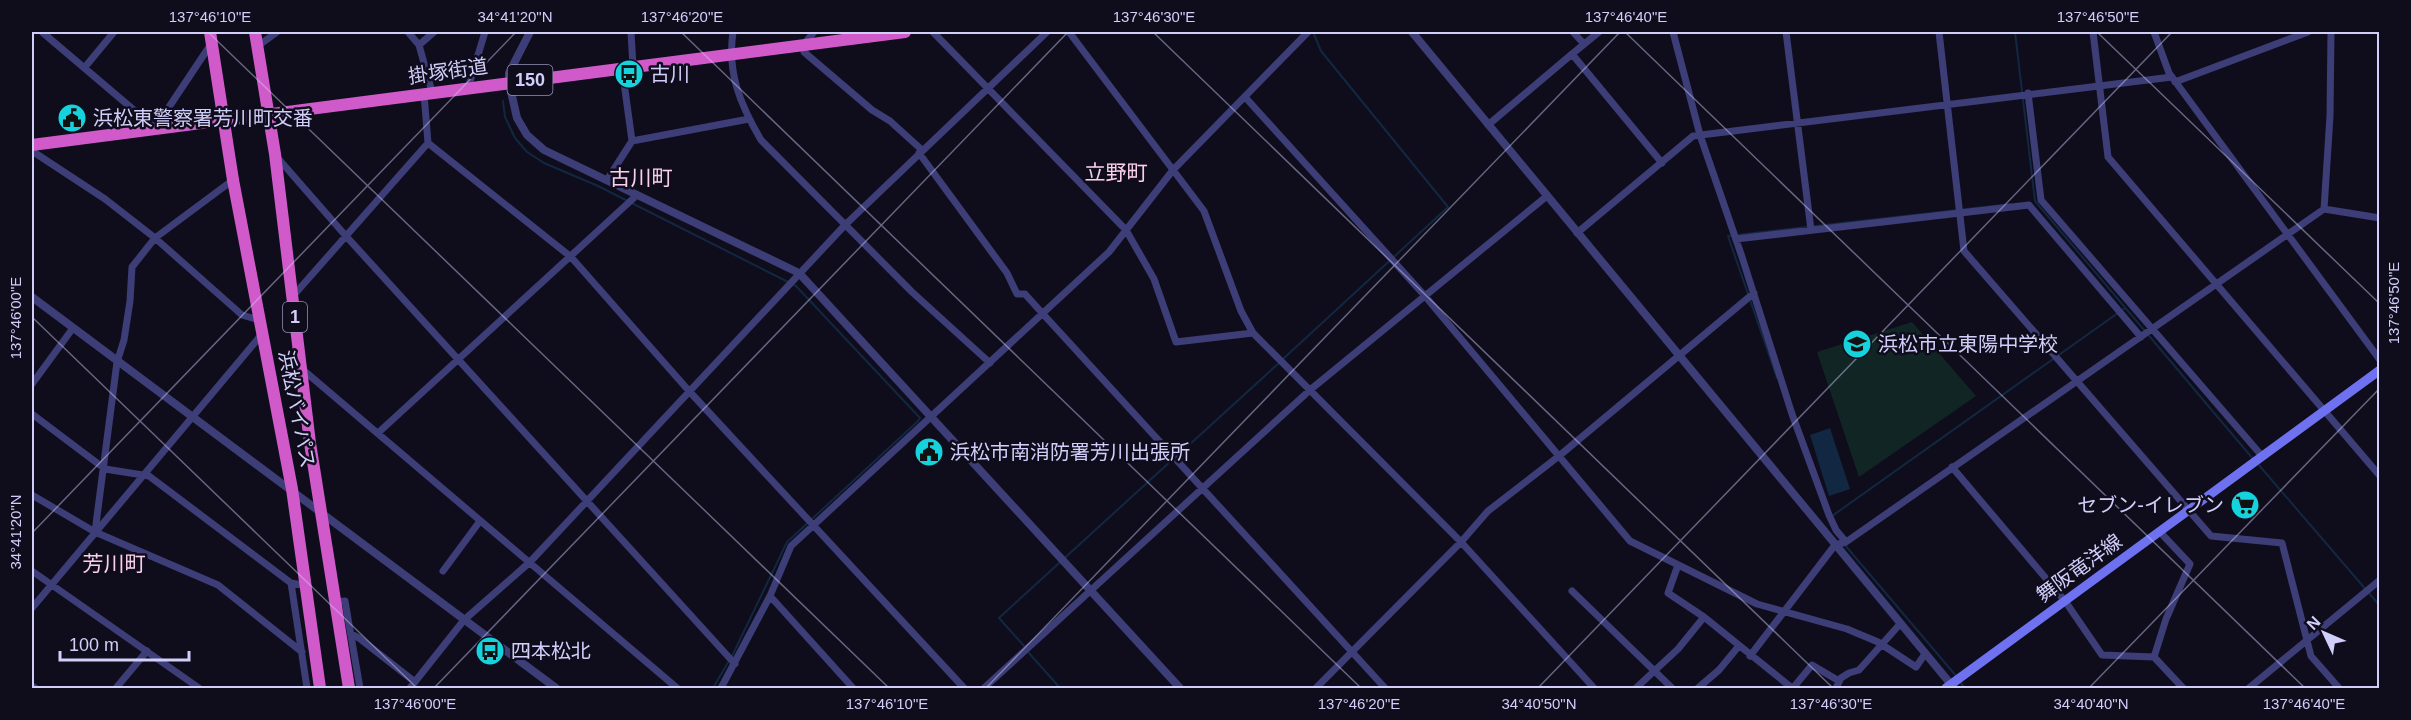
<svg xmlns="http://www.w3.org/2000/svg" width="2411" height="720" font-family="Helvetica,'Noto Sans JP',sans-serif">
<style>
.green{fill:#112524}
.water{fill:#122741}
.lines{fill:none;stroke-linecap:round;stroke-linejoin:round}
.stream{stroke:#122741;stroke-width:2}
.minor{stroke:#3d3d77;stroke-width:7}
.tertiary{stroke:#3d3d77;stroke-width:8}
.secondary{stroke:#6e71f0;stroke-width:9}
.trunk{stroke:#d05aca;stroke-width:12}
.ticks{fill:none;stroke:#d1cefa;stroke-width:1.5;stroke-opacity:0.45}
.labels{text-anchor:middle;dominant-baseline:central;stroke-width:5;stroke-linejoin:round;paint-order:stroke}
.shield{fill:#0f0d1c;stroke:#9794b7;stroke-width:1.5}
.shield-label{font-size:18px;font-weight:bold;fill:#d1cefa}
.street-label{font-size:20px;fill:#d1cefa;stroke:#0f0d1c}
.poi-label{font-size:20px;fill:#d1cefa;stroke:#0f0d1c;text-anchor:start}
.neighbourhood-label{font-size:21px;fill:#facfec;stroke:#0f0d1c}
.neatline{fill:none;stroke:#d1cefa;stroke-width:2}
.ticks-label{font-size:15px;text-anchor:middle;fill:#d1cefa}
</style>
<rect width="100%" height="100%" fill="#0f0d1c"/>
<path class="green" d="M1912 322 1976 396 1859 477 1817 352Z"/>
<path class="water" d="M1830 428 1850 489 1829 496 1810 435Z"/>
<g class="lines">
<path class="stream" d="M2015 32 2035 201 2254 460
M503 101 505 117 515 138 527 152 544 163 598 186 796 286 920 418 918 421 787 542 733 654 713 688
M1283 359 1448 207 1321 51 1313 32
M1777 378 1728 236 2011 204
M1177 456 1279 363
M2258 464 2380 606
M1832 516 2125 308
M1844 544 1957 677
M1025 647 999 618 1172 460
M1028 652 1060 688
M1960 682 1965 688"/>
<path class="minor" d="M42 32 155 128 211 44
M408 32 419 45 432 92
M631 32 633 67
M733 32C727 73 740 104 761 140L912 292 990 363
M814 32 804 44V52L872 110 890 121 922 150
M933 32 1126 230 1154 279 1176 342 1253 333
M1069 32 1204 211 1241 311 1253 333 1461 542 1594 688
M1573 32 1584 44
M1599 32 1572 54 1662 163
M1673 32 1700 135 1742 257 1792 414 1829 515 1836 530 1846 542
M1786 32 1811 230
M1939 32 1964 251 2211 536 2282 543 2311 656 2339 688
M2093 32 2108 157 2380 476
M2154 32 2169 73 2380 360
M419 45 434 32
M258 46 277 32
M85 67 114 32
M2175 82 2308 32
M468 88 485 32
M2028 93 2041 200 2262 456
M424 94 428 143 571 257 689 391 964 688
M1245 97 1425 296 1630 541 1757 604 1847 629 1878 642 1916 667 1925 654
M1488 125 1572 54
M632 141 749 119
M32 151 105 199 155 238 242 315 259 320
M919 153 1007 273 1017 294H1025L1043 314 1385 688
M276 156 345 235 735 664
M607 180 632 141 622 68
M2324 209 2380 218
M1577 233 1693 136 2172 77
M1736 239 2029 205 2141 337
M293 296 428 143
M302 369 677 688
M32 384 73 328
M32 414 105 469 149 476 291 583 307 586
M378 433 637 195
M1952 467 2065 601 2102 655 2154 657 2183 688
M32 495 95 532 218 585 302 652
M95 532 117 362 124 340 130 301 132 267 155 238 233 180
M1678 565 1668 593 1704 617 1792 688
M32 571 199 688
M443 571 480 521
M291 583 307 688
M1572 591 1672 688
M770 596 853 688
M335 602 345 601 360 688
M32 608 262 334
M351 634 359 638 415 682
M1750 656 1835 545 1846 542 2324 209 2330 116 2331 32
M2154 657 2166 619 2190 564 2159 531
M32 686 35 688
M116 688 147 651
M410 688 464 620 530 562 845 225 1047 32
M721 688 770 596 791 546 1109 252 1173 170 1308 32
M984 688 1310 390 1547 196
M1316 688 1461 542 1488 511 1559 456 1754 293
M1636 688 1678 649 1704 617
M1698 688 1719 670 1738 647
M1793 688 1812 665 1839 681
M1836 688 1841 678 1849 673 1859 670 1900 624
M2249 688 2380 580"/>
<path class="tertiary" d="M530 32 509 73V83L517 118 527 135 544 150 799 273 1180 688
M1412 32 1954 688
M32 297 556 688"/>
<path class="secondary" d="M1946 688 2380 370"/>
<path class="trunk" d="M210 32 233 180 292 489 320 688
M255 32 275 154 310 443 349 688
M32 145 905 32"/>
</g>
<path class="ticks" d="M208 32 889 688M681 32 1361 688M1153 32 1833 688M1625 32 2305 688M2097 32 2380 304M32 317 417 688M32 533 516 32M434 688 1068 32M986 688 1620 32M1538 688 2172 32M2089 688 2380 388"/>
<defs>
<g id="bus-disc" transform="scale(1.5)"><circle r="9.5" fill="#16d2dd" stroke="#0f0d1c"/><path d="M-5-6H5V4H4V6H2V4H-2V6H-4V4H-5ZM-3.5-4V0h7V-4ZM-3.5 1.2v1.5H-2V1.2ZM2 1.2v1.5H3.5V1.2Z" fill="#111"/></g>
<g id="civic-disc" transform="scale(1.5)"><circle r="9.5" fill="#16d2dd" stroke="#0f0d1c"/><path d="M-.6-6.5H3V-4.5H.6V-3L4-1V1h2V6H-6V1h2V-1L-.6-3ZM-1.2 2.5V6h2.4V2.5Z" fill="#111"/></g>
<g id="school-disc" transform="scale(1.5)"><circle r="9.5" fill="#16d2dd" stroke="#0f0d1c"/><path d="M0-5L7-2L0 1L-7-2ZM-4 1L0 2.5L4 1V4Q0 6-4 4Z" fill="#111"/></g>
<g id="supermarket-disc" transform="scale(1.5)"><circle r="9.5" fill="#16d2dd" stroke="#0f0d1c"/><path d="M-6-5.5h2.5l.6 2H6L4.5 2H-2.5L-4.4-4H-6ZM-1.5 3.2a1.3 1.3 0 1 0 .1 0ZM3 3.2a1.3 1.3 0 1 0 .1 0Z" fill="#111"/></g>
</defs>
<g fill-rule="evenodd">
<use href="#bus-disc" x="629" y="74"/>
<use href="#civic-disc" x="72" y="118"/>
<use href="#school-disc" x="1857" y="344"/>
<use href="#civic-disc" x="929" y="452"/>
<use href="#supermarket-disc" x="2245" y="505"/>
<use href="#bus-disc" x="490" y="651"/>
</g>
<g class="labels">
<g class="shield">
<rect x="507.5" y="65" width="45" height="30" rx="4.5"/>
<rect x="283" y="302" width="24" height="30" rx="4.5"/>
</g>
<g class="shield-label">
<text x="530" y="80">150</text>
<text x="295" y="317">1</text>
</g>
<g class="street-label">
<text transform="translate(448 71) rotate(-8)">掛塚街道</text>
<text transform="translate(297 409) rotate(79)">浜松バイパス</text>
<text transform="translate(2079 568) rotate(-36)">舞阪竜洋線</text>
</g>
<g class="poi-label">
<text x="650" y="74">古川</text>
<text x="93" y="118">浜松東警察署芳川町交番</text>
<text x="1878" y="344">浜松市立東陽中学校</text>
<text x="950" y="452">浜松市南消防署芳川出張所</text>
<text x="2224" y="505" text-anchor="end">セブン-イレブン</text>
<text x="511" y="651">四本松北</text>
</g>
<g class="neighbourhood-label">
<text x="1116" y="172">立野町</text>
<text x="641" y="177">古川町</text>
<text x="114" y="563">芳川町</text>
</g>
</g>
<rect width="2411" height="720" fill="none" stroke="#0f0d1c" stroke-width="66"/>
<g transform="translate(2324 633) rotate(314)" stroke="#0f0d1c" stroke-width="4.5" paint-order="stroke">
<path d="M0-4.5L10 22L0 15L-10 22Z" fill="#d1cefa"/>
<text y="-9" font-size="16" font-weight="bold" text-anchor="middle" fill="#d1cefa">N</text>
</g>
<path d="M60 651v9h129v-9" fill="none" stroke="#d1cefa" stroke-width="3"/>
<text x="69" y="651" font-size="18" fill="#d1cefa" stroke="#0f0d1c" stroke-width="4.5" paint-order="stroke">100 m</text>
<rect x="33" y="33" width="2345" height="654" class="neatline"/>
<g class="ticks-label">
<text x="210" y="22">137°46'10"E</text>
<text x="515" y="22">34°41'20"N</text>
<text x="682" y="22">137°46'20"E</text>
<text x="1154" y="22">137°46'30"E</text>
<text x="1626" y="22">137°46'40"E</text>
<text x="2098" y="22">137°46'50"E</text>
<text transform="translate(2394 303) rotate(-90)" y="5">137°46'50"E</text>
<text transform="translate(16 318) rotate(-90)" y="5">137°46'00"E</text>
<text transform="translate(16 532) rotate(-90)" y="5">34°41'20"N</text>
<text x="415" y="709">137°46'00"E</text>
<text x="887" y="709">137°46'10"E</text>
<text x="1359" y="709">137°46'20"E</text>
<text x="1539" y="709">34°40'50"N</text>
<text x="1831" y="709">137°46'30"E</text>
<text x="2091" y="709">34°40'40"N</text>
<text x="2304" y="709">137°46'40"E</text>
</g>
</svg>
